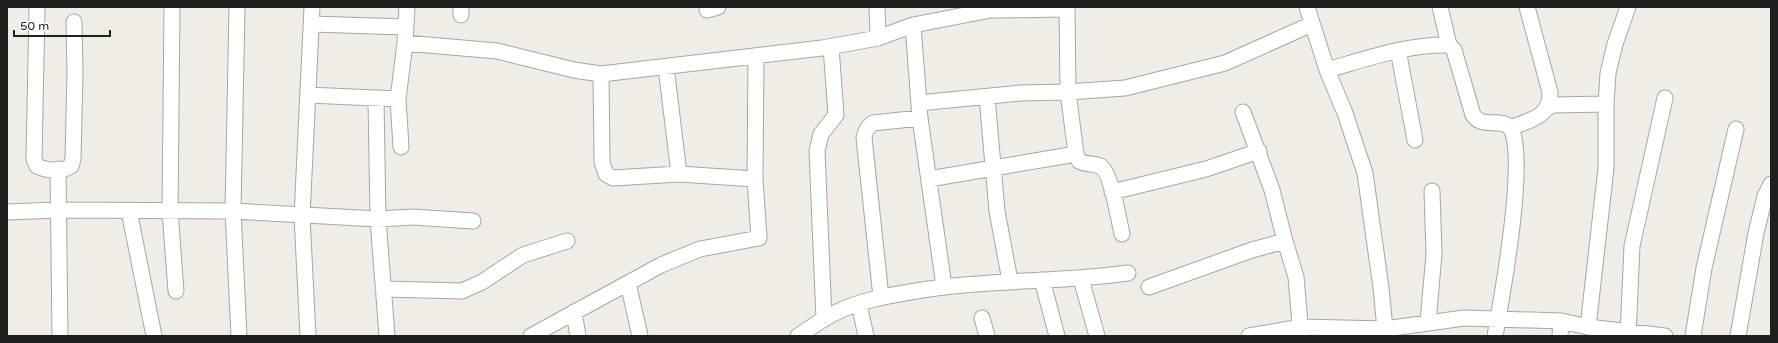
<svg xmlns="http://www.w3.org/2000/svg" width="1778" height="343" font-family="'Varela Round',sans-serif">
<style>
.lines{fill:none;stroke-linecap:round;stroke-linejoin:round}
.minor-casing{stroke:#a6a6a6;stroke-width:17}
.minor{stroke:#fff;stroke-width:15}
</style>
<rect width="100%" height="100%" fill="#f0ede6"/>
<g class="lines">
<g class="minor-casing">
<path id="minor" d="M37 7 34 159 37 166C47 171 62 172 71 166L73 159 75 72 74 22
M172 7 170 211 176 291
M237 7 233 211 239 336
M461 7V15
M877 7 878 38
M1067 7 1068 92 1076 154 1079 161C1086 165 1093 163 1100 166 1111 171 1119 221 1122 234
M1307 7 1327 70 1345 113 1365 173 1381 288 1385 329
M1440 7 1449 45
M707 10 718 7
M312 24 405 27
M913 25 920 118 944 286
M405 43 497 51 574 70 601 74 822 48 878 38 913 25 991 10 1067 9
M1398 50 1415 140
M666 67 679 174
M1327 70C1366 59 1407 44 1449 45L1454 50 1473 115C1475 117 1477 120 1480 121 1489 125 1505 119 1511 129 1527 161 1502 296 1495 336
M601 74 602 162 606 174 613 178 679 174 755 179
M308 95 398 99
M987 97 997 211 1010 281
M376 99 378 219 387 336
M919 103 1020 93 1068 92 1125 88 1225 63 1312 24
M1547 108 1553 105 1606 104
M1243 112 1272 190 1285 241 1296 277 1301 336
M1510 128C1530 120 1551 117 1550 92L1527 7
M401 147 398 99 405 43 407 7
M58 169 60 336
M929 179 1076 154
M1112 192 1206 169 1259 151
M129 211 154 336
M7 212 58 210 233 211 378 219 413 217 473 221
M1081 279 1097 336
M1042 280 1057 336
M628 283 640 336
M1149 287 1252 250 1285 241
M383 289 462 291 482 282 523 255 567 241
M881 297 864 138C865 131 867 127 873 123L920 118
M859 304 866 336
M574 312 578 336
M982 318 987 336
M824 319 817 151 821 134 836 115 831 47
M1561 321 1588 327 1665 336
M1428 322 1434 254 1432 191
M1588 327 1606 168V104L1608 73 1615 44 1628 7
M308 336 302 216 312 7
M531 336 661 265 700 249 759 238 755 179 756 57
M798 336C811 328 823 318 837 312 859 301 886 296 910 292 982 279 1056 283 1128 273
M1249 336 1301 327 1385 329 1464 318 1561 321 1560 336
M1628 336 1632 246 1665 98
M1693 336 1704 268 1736 129
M1738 336 1756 233 1765 196 1771 184"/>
</g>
<use href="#minor" class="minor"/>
</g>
<rect width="1778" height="343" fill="none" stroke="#1f1f1f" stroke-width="16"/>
<path d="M14 30v6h96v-6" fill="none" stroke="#1f1f1f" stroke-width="2"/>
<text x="20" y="30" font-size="12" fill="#1f1f1f" stroke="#ffffff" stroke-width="3" paint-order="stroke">50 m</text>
</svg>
